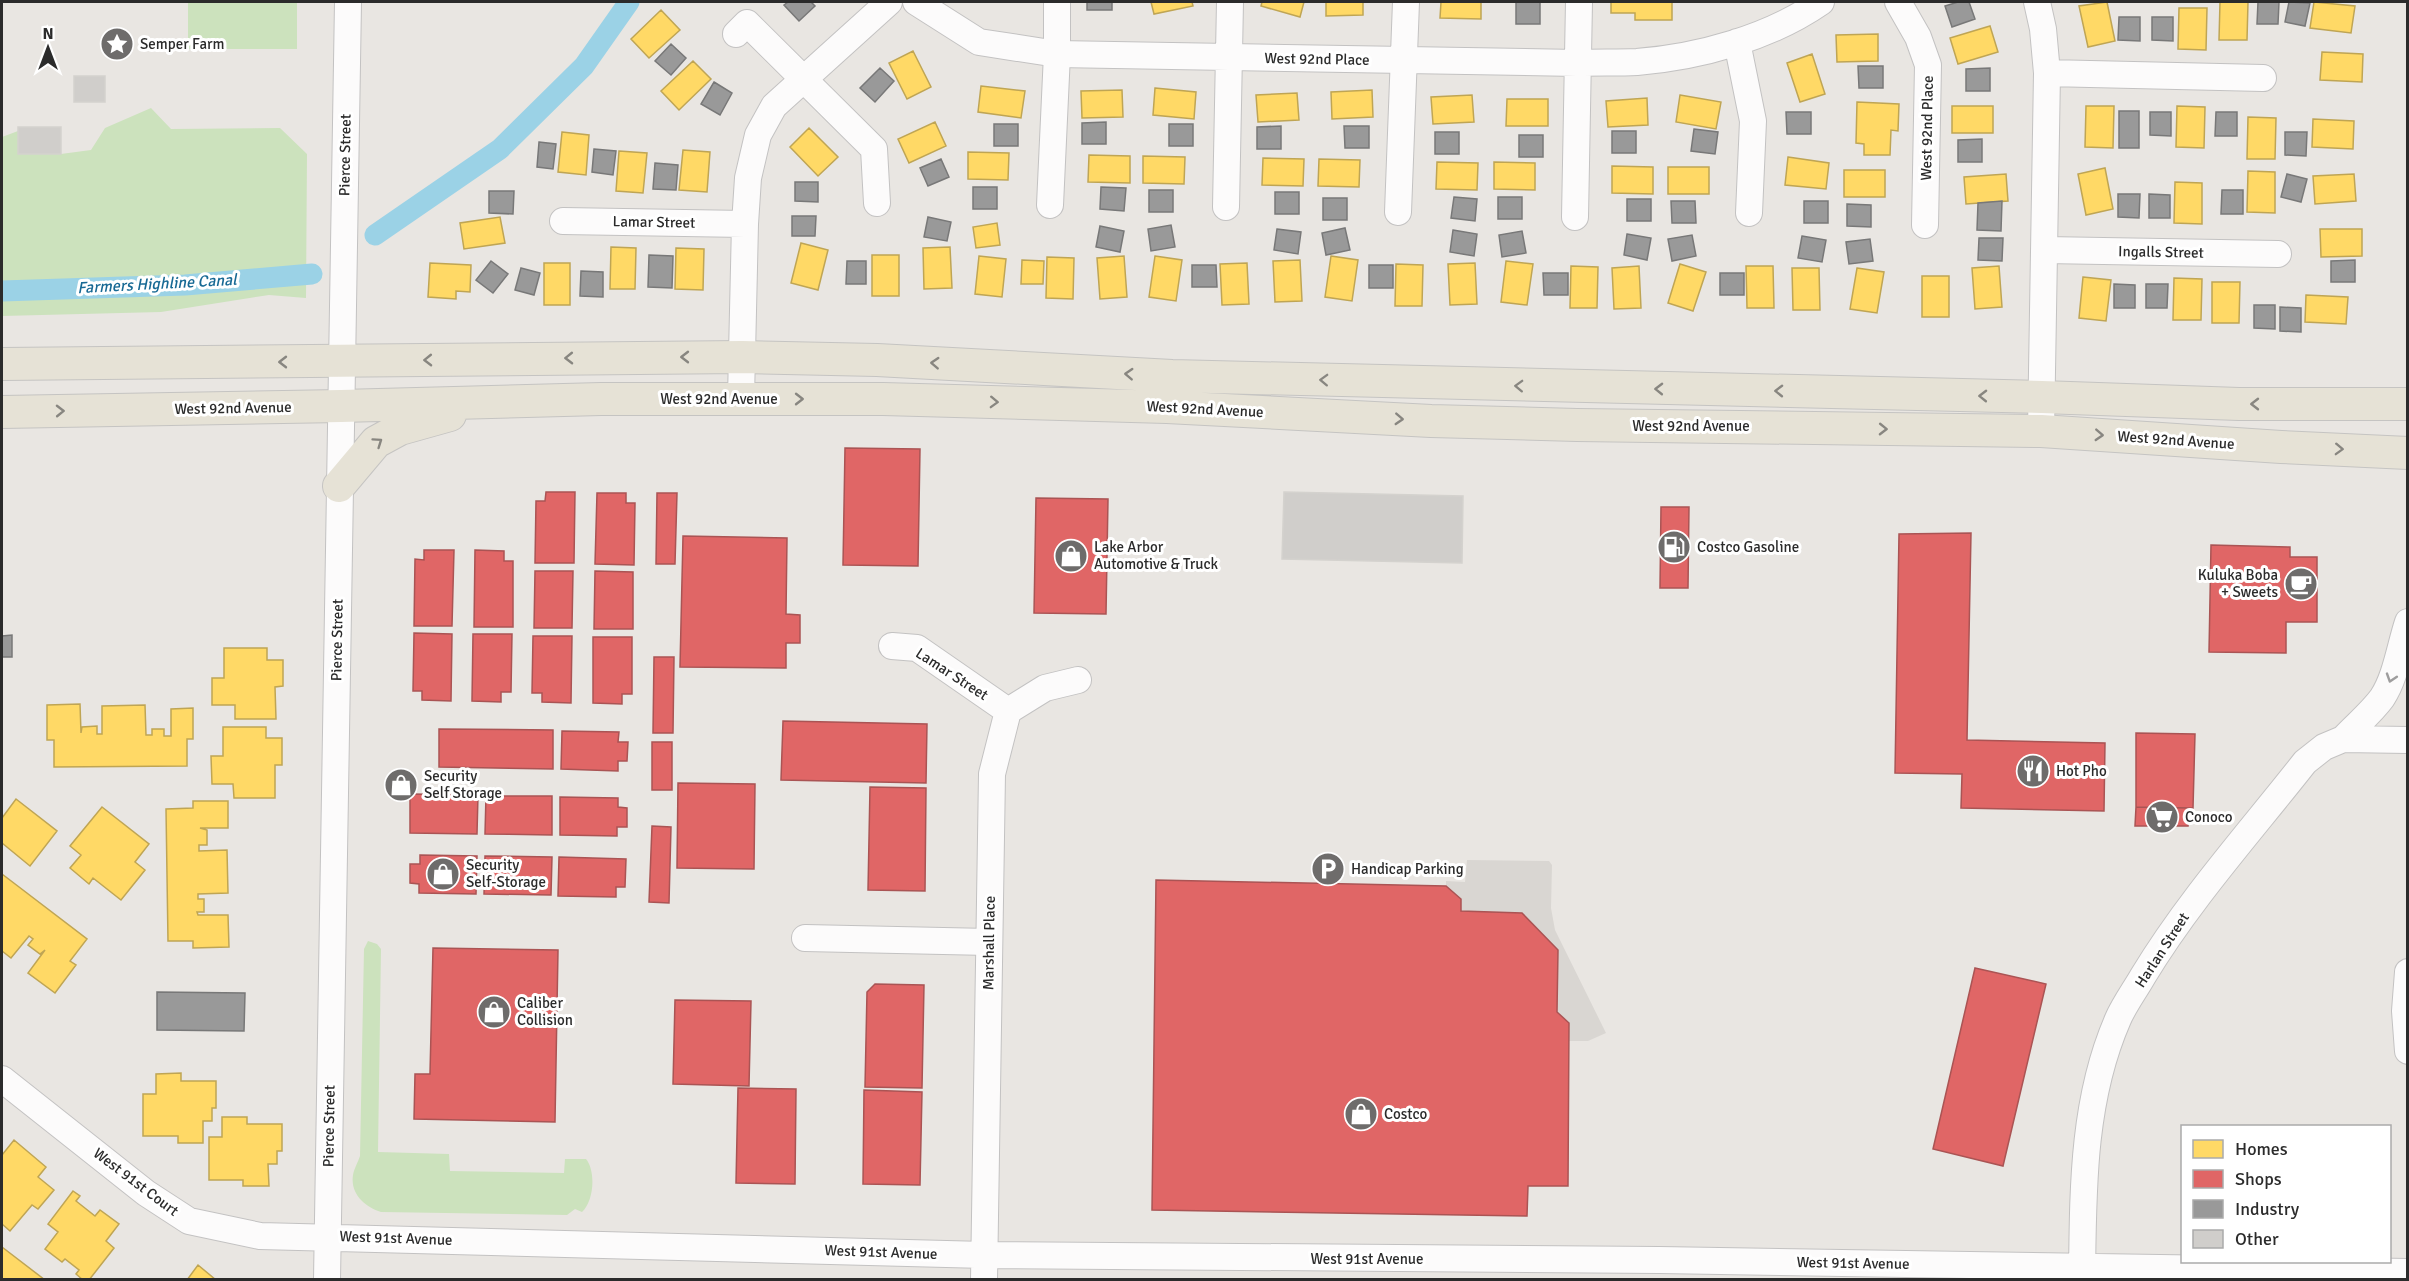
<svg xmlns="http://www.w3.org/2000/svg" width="2409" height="1281" font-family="Signika,sans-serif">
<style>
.green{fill:#cce2bd}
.plaza{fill:#d9d6d2}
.homes{fill:#ffd966;stroke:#bfa554;stroke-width:1.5}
.shops{fill:#e06666;stroke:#aa5454;stroke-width:1.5}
.industry{fill:#999;stroke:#787878;stroke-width:1.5}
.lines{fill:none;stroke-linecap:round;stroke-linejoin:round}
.canal{stroke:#9bd2e6;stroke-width:21}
.building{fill:#d0cecb;stroke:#d4d2ce;stroke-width:1.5}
.minor-casing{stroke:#c3c2c2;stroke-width:28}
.major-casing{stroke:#c5c4c2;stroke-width:34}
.minor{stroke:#fcfbfb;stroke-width:26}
.major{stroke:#e6e2d6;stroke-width:32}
.oneway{stroke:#888680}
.oneway2{stroke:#9e9d9d}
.labels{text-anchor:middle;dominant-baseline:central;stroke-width:6;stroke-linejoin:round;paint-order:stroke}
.poi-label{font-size:15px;fill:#2b2b2b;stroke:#fff;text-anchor:start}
.street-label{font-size:15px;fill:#2b2b2b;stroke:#fff}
.water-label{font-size:16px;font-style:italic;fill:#176994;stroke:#fff}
</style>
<rect width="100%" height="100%" fill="#e9e6e2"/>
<path class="green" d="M188 2H297V49H188Z
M151 108 171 129 280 128 307 154 306 298 269 295 161 312 2 316V137L18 131V154H61L91 150 105 128Z
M368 941 377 944 381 949 378 1152 449 1154 450 1171 564 1173 565 1159H586C596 1171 594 1201 582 1212L575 1209 567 1215 381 1212C365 1207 350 1194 353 1175 354 1169 358 1162 360 1156L364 949Z"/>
<path class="plaza" d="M1467 860 1549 861 1552 865 1551 908 1555 930 1606 1033 1588 1041H1569V1023L1557 1012 1558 950 1522 913 1461 911V899L1446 886V881L1465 882Z"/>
<path class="homes" d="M1151 2H1192L1193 6 1154 14Z
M1262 2H1304L1300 17 1261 6Z
M1326 2H1363V15L1326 16Z
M1441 2H1481V19L1440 18Z
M1611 2H1672V20H1635V13H1611Z
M2107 2 2115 41 2088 47 2079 6Z
M2220 2H2248L2247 40H2219Z
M2314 2 2355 6 2351 33 2310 28Z
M2179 8H2207L2206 50 2178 49Z
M661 10 680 30 649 58 631 39Z
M1990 26 1998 52 1958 64 1950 38Z
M1878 34V61L1837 62 1836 35Z
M913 51 931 87 907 99 889 63Z
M2322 52 2363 54 2362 82 2320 80Z
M1812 54 1825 94 1800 102 1787 63Z
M693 61 711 79 679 110 661 91Z
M981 86 1025 91 1021 118 978 112Z
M1155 88 1196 92 1194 119 1153 115Z
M1122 90 1123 117 1082 118 1081 91Z
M1372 90 1373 117 1332 119 1331 92Z
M1297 93 1299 120 1258 122 1256 95Z
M1472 95 1474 122 1433 124 1431 97Z
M1680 95 1721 102 1716 129 1676 122Z
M1647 98 1648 125 1608 127 1606 101Z
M1507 99H1548V126H1506Z
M1857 102 1899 104 1898 131 1891 130 1890 155H1864V144L1856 143Z
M1952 106H1993V133H1952Z
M2086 106H2114L2113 148 2085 147Z
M2177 106 2205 107 2204 148 2176 147Z
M2248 117 2276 118 2275 159H2247Z
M2313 119 2354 121 2353 149 2312 147Z
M935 122 946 146 909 163 898 139Z
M809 128 838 157 818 176 790 147Z
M562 132 589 135 586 175 558 172Z
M683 150 710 152 707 192 679 190Z
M619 151 647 153 643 193 616 191Z
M968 152 1009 153 1008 180 968 179Z
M1089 155 1130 156V183L1088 182Z
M1143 156 1185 157 1184 184 1143 183Z
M1788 157 1829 163 1826 189 1785 185Z
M1263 158 1304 159 1303 186 1262 185Z
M1319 159 1360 160 1359 187 1318 186Z
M1437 162 1478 163 1477 190 1436 189Z
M1494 162 1535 163V190L1494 189Z
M1612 166 1653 167V194L1612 193Z
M1668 167H1709V194H1668Z
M2105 168 2113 209 2086 215 2078 174Z
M1844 170H1885V197H1844Z
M2248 171 2275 172V213L2247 212Z
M2006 174 2008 201 1966 204 1964 177Z
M2354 174 2356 201 2315 204 2313 176Z
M2175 182 2202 183V224L2174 223Z
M500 217 505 243 464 249 460 223Z
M997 223 1000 245 976 248 973 227Z
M2320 229H2362V256L2321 257Z
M801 243 828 250 818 290 791 283Z
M611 247 636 248 635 289H610Z
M950 247 952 288 924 289 923 248Z
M676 248 704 249 703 290 675 289Z
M872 255H899V296H872Z
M979 256 1006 259 1002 297 975 294Z
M1124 256 1127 297 1100 299 1097 258Z
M1155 256 1182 260 1176 301 1149 297Z
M1331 256 1358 260 1352 301 1325 297Z
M1047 257 1074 258 1073 299 1046 298Z
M1022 260 1044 261 1043 284H1021Z
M1300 260 1302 301 1275 302 1273 261Z
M1506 261 1533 264 1527 305 1501 302Z
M430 263 471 265 470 292 456 291V299L428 297Z
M544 263H570V305H544Z
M1247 263 1249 304 1222 305 1220 264Z
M1475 263 1477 304 1450 305 1448 264Z
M1396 264 1423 265 1422 306H1395Z
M1680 264 1706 272 1693 311 1668 303Z
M1571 266 1598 267 1597 308H1570Z
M1639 266 1641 308 1614 309 1612 268Z
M1746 266H1773L1774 308H1747Z
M1999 266 2002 307 1975 309 1972 268Z
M1792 268H1819L1820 310H1793Z
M1857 268 1884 272 1877 313 1850 309Z
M1922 276H1949V317H1922Z
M2083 277 2111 280 2106 321 2079 318Z
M2174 278 2202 279 2201 320H2173Z
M2212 282H2240L2239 323H2212Z
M2306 295 2348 297 2346 324 2305 322Z
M224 648H267V660H283V686L275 687 276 719H235V705H212V678H224Z
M80 704 81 733 82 727 97 726V734H102V706L145 705 146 735H152V729H164V736H171V709L193 708V739H187V766L54 767V740H47V705Z
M223 727H266V738H282V765H275V798H234L233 784H212L211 756H223Z
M16 799 57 831 30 866 2 843V818Z
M193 801H228V828H200L207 830V845H199V851L227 850 228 893 198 894V899H204V912H197L198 915H228L229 947 193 948V941H168L166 809 193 808Z
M102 807 149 844 135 862 145 870 121 900 93 878 89 884 70 868 81 855 70 846Z
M2 874 87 939 70 961 76 965 55 993 28 973 45 950 40 954 28 945 33 939 29 936 11 958 2 951Z
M181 1073V1081H216V1108H212V1121H203V1143H178V1136H143V1094H156V1074Z
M222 1117H247V1124H282V1151H277V1164H268L269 1186H243V1180H209V1137H222Z
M14 1140 46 1167 38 1177 54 1190 38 1209 32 1205 10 1231 2 1224V1155Z
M73 1191 80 1196 76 1201 95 1216 100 1210 119 1224 106 1241 114 1248 89 1280H83L76 1274 79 1270 65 1259 62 1262 45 1249 58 1232 48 1224Z
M2 1247 45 1280H2Z
M198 1265 216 1280H187Z"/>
<path class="shops" d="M845 448 920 449 918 566 843 565Z
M546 492H575L574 563H535L536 501H545Z
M597 493H626V503H635L634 565 595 564Z
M657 493H677L675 564H656Z
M1036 498 1108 499 1106 614 1034 613Z
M1661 507H1689L1688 588H1660Z
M1971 533 1967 740 2105 743 2104 811 1961 808 1962 774 1895 773 1899 534Z
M683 536 787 538 786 614 800 615V643H786V668L680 667Z
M2211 545 2290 547V557H2317V622H2286V653L2209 652Z
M424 550H454L452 626H414L415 559 424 560Z
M475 550 504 551V561H513V627H474Z
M535 571H573L572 628H534Z
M595 571 633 572V629H594Z
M414 633 452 634 451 701 422 700V691H413Z
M473 634H512L511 692H501V702L472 701Z
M533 636H572L571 703 542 702V693H532Z
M593 637H632V694H622V704L593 703Z
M654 657H674L673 733H653Z
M783 721 927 724 926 783 781 780Z
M439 729 553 730V769L439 767Z
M562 731 619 732 618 742H628L627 761H618V771L561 769Z
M2136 733 2195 734 2193 808 2136 807Z
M652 742H672V790H652Z
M678 783 755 784 754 869 677 868Z
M870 787 926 788 925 891 868 890Z
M410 794 478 795 477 834 410 833Z
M486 796H552V835L485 834Z
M560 797 618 798V807L627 808V827H617V836L560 835Z
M2136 807 2188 808V826H2135Z
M652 826 671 827 669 903 649 902Z
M420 855 477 856 476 894 419 893V884L410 883V864H420Z
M485 856 552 857 551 895 484 894Z
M559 857 626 859 625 887H616V897L558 896Z
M1156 880 1446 886 1461 899V911L1522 913 1558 950 1557 1012 1569 1023 1568 1186H1528L1527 1216 1152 1210Z
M433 948 558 950 555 1122 414 1119 415 1074H430Z
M1975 968 2046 984 2003 1166 1933 1149Z
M875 984 924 985 922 1088 865 1087 867 992Z
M675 1000 751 1001 749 1086 673 1084Z
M738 1088 796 1089 795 1184 736 1183Z
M864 1090 922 1092 920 1185 863 1184Z"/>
<path class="industry" d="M788 2H811L815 6 799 21 784 5Z
M1087 2H1112V10H1087Z
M1516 2H1540V24H1516Z
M1958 2H1969L1975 19 1952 27 1945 6Z
M2258 2H2279L2278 24H2257Z
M2289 2 2310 3 2305 26 2285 22Z
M2119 17H2140V41L2118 40Z
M2152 17H2173V41L2152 40Z
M671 44 686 58 671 75 655 61Z
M1858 66H1883V88H1859Z
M880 68 894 81 875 102 860 88Z
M1990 68V91H1966V69Z
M714 82 732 93 720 115 701 104Z
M2119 111H2139V148H2119Z
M1786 112H1811V134H1787Z
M2150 112H2171V136L2150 135Z
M2216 112H2237V136H2215Z
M1106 122V144H1082V123Z
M994 124H1018V146H994Z
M1169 124H1193V146H1169Z
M1281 126V149H1257V127Z
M1344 126H1369V148H1345Z
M1694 129 1718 132 1715 154 1691 151Z
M1612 131H1636V153H1612Z
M1435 132H1459V154H1435Z
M2285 132H2307L2306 156 2285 155Z
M1519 135H1543V157H1519Z
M1982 139V162H1958V140Z
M539 142 556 144 553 169 537 167Z
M594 149 616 151 613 175 592 172Z
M941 159 949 177 928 186 920 168Z
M655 163 678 165 676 190 653 189Z
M2287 174 2307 179 2301 202 2281 197Z
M795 182H818V202L795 201Z
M973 187H997V209H973Z
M1101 187 1126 188 1124 211 1100 209Z
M1149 190H1173V212H1149Z
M2222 190H2243V214H2221Z
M489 191H514L513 214 489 213Z
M1275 192H1299V214H1275Z
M2118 194H2140L2139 218 2118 217Z
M2149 194 2170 195V218H2149Z
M1454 197 1477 199 1475 221 1451 218Z
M1498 197H1522V219H1498Z
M1323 198H1347V220H1323Z
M1627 199H1651V221H1627Z
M1671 201H1695L1696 223H1672Z
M1804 201H1828V223H1804Z
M2002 201 2001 231 1977 230 1978 203Z
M1847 204 1871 205V227L1847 226Z
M792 216H816L815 236H792Z
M928 217 951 222 947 241 924 237Z
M1171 225 1175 247 1151 251 1148 229Z
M1100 226 1124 231 1120 252 1096 247Z
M1345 228 1350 250 1326 255 1322 233Z
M1277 229 1301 232 1298 254 1274 250Z
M1453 230 1477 234 1474 256 1450 252Z
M1522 231 1526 253 1502 257 1499 235Z
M1627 234 1651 238 1647 260 1624 255Z
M1692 235 1696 256 1672 261 1668 239Z
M1802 236 1826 240 1822 262 1798 258Z
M1979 238H2003L2002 261 1978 260Z
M1870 239 1873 261 1849 264 1846 242Z
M649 255 673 256 672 288 648 287Z
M2355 260V282H2331V261Z
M491 261 508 274 493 293 476 280Z
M847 261H866V284H846Z
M1192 265H1216L1217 287H1192Z
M1369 265H1393V288H1369Z
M521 268 540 273 534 295 515 290Z
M581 271 603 272V297L580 296Z
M1543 273H1568V295H1544Z
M1720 273H1744V295H1720Z
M2114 284 2135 285V308H2114Z
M2146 284H2168L2167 308H2146Z
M2254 305H2275V329L2254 328Z
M2280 307 2301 308V332L2280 331Z
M12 635V657H2V636Z
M157 992 245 993 244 1031 157 1030Z"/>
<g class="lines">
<path class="canal" d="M375 235 500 149 584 66 629 2
M2 291 185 285 312 274"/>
</g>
<path class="building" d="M74 76H105V102H74Z
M18 127H61V154H18Z
M1284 492 1463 496 1462 563 1282 559Z"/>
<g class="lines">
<g class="minor-casing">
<path id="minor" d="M916 2 979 42 1057 54 1577 63C1597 62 1617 63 1637 62 1699 57 1769 38 1821 2
M1898 2 1918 37 1928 65 1925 225
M2037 2 2043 29 2047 73 2041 431
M736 34 747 23 874 149 877 203
M1737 42 1753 121 1749 213
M2047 73 2263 78
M1050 205 1057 54V2
M1226 207 1230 2
M1398 212 1406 2
M1575 217 1579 2
M563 221 745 224
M2045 250 2278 254
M741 398 745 224 748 178 758 135 774 106 889 2
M892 646 917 648 1008 711
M2343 739C2356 725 2371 713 2382 698 2396 677 2400 646 2408 622
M805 938 989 942
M2408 972 2405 1011 2408 1051
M2 1079 146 1193 189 1221 260 1236 985 1255 1659 1260 2408 1272
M327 1280 348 2
M984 1280 992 774 1008 711 1045 688 1078 680
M2082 1280C2083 1192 2082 1101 2118 1019 2124 1005 2135 990 2143 976 2189 900 2250 832 2305 762L2324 747 2343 739 2408 740"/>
</g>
<g class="major-casing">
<path id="major" d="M2 364 742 357 877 360 1172 376 2042 397 2239 404H2408
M2 412 341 406 601 399H883L1167 407 1431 421 1577 425 2041 431 2281 447 2408 453
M339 486 376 442 400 429 450 415"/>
</g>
<use href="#minor" class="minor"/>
<use href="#major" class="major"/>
</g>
<defs><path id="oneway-chevron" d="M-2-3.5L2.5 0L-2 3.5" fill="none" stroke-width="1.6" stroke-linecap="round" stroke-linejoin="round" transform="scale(1.5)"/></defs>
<g class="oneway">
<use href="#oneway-chevron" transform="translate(685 357) rotate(-180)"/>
<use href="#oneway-chevron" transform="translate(569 358) rotate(179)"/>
<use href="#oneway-chevron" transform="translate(428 360) rotate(179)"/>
<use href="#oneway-chevron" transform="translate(283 362) rotate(180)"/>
<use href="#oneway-chevron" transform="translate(935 363) rotate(-177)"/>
<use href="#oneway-chevron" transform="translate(1129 374) rotate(-177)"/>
<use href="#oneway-chevron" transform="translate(1324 380) rotate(-178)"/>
<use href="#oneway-chevron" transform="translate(1519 386) rotate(-178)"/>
<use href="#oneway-chevron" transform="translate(1659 389) rotate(-179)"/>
<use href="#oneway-chevron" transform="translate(1779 391) rotate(-179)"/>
<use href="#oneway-chevron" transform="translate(1983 396) rotate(-179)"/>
<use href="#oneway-chevron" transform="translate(799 399)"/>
<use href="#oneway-chevron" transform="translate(994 402) rotate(2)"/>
<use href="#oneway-chevron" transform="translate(2255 404) rotate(180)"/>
<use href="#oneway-chevron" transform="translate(60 411) rotate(-1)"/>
<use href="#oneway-chevron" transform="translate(1399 419) rotate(3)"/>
<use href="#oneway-chevron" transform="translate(1883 429) rotate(1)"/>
<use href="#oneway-chevron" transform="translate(2099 435) rotate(3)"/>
<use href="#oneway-chevron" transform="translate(378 442) rotate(-35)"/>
<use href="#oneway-chevron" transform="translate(2339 449) rotate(2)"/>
</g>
<use class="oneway2" href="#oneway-chevron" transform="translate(2391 678) rotate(108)"/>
<defs>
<g id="sight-disc" transform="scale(1.725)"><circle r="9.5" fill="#6e6c6b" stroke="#fff"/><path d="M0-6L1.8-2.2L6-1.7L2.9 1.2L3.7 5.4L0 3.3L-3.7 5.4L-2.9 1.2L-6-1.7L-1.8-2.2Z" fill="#fff"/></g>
<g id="fuel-disc" transform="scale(1.725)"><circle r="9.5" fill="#6e6c6b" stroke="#fff"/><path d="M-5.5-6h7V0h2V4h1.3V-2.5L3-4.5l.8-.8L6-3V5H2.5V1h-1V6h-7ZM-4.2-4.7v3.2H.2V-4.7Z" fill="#fff"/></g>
<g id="shop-disc" transform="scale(1.725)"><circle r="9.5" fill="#6e6c6b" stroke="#fff"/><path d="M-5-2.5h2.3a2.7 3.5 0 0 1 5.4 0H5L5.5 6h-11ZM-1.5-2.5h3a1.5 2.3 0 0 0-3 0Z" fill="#fff"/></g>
<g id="cafe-disc" transform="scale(1.725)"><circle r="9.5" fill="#6e6c6b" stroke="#fff"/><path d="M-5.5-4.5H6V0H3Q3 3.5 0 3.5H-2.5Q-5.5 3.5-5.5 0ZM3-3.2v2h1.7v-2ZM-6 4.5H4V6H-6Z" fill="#fff"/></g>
<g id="restaurant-disc" transform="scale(1.725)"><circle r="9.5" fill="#6e6c6b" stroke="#fff"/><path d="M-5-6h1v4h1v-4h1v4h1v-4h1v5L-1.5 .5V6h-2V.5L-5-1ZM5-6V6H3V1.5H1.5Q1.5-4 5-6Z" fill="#fff"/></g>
<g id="supermarket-disc" transform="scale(1.725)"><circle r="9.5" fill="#6e6c6b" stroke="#fff"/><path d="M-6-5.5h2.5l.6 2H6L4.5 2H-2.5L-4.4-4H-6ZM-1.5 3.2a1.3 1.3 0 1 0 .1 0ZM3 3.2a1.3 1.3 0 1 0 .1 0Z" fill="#fff"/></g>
<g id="parking-disc" transform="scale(1.725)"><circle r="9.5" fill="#6e6c6b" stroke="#fff"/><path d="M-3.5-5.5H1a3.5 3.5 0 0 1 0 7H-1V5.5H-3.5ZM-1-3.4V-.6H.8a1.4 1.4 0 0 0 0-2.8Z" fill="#fff"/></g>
</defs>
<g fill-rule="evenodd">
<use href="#sight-disc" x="117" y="44"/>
<use href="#fuel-disc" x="1674" y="547"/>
<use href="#shop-disc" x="1071" y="556"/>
<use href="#cafe-disc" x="2301" y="584"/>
<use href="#restaurant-disc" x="2033" y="771"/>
<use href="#shop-disc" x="401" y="785"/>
<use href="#supermarket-disc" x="2162" y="817"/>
<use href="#parking-disc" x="1328" y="869"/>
<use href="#shop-disc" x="443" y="874"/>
<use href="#shop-disc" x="494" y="1012"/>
<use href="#shop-disc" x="1361" y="1114"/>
</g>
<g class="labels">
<g class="poi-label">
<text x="140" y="44">Semper Farm</text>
<text x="1094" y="547">Lake Arbor<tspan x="1094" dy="17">Automotive &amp; Truck</tspan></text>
<text x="1697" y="547">Costco Gasoline</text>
<text x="2278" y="575" text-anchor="end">Kuluka Boba<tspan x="2278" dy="17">+ Sweets</tspan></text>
<text x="2056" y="771">Hot Pho</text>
<text x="424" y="776">Security<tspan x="424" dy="17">Self Storage</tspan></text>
<text x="2185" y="817">Conoco</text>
<text x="466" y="865">Security<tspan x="466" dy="17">Self-Storage</tspan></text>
<text x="1351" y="869">Handicap Parking</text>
<text x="517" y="1003">Caliber<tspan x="517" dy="17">Collision</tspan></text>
<text x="1384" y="1114">Costco</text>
</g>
<g class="street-label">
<text transform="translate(1317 59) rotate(1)">West 92nd Place</text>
<text transform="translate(1927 128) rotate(-89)">West 92nd Place</text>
<text transform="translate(345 155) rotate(-89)">Pierce Street</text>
<text transform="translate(654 222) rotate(1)">Lamar Street</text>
<text transform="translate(2161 252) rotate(1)">Ingalls Street</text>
<text x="719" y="399">West 92nd Avenue</text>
<text transform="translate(233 408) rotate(-1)">West 92nd Avenue</text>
<text transform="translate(1205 409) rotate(3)">West 92nd Avenue</text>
<text x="1691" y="426">West 92nd Avenue</text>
<text transform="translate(2176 440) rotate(4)">West 92nd Avenue</text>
<text transform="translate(337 640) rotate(-89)">Pierce Street</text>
<text transform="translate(952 674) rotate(33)">Lamar Street</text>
<text transform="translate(989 943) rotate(-89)">Marshall Place</text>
<text transform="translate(2162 950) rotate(-57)">Harlan Street</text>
<text transform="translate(329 1126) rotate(-89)">Pierce Street</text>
<text transform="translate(136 1182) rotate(37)">West 91st Court</text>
<text transform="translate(396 1238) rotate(2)">West 91st Avenue</text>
<text transform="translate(881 1252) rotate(2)">West 91st Avenue</text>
<text x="1367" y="1259">West 91st Avenue</text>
<text transform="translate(1853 1263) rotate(1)">West 91st Avenue</text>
</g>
<g class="water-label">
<text transform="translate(157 284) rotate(-3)">Farmers Highline Canal</text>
</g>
</g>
<rect width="2409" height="1281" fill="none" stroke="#2b2b2b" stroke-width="6"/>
<rect x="2181" y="1125" width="210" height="138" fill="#ffffff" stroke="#aaaaaa" stroke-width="1.5"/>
<rect x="2193" y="1140" width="30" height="18" fill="#ffd966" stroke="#aaaaaa" stroke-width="1.5"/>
<text x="2235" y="1155" font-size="18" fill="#2b2b2b">Homes</text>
<rect x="2193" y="1170" width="30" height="18" fill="#e06666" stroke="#aaaaaa" stroke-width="1.5"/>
<text x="2235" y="1185" font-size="18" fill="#2b2b2b">Shops</text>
<rect x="2193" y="1200" width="30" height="18" fill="#999999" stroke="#aaaaaa" stroke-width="1.5"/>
<text x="2235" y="1215" font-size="18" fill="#2b2b2b">Industry</text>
<rect x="2193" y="1230" width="30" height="18" fill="#d0cecb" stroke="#aaaaaa" stroke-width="1.5"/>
<text x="2235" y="1245" font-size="18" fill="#2b2b2b">Other</text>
<g transform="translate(48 48)" stroke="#ffffff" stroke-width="4.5" paint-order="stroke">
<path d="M0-4.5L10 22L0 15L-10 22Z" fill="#2b2b2b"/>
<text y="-9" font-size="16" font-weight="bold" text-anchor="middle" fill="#2b2b2b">N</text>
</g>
</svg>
